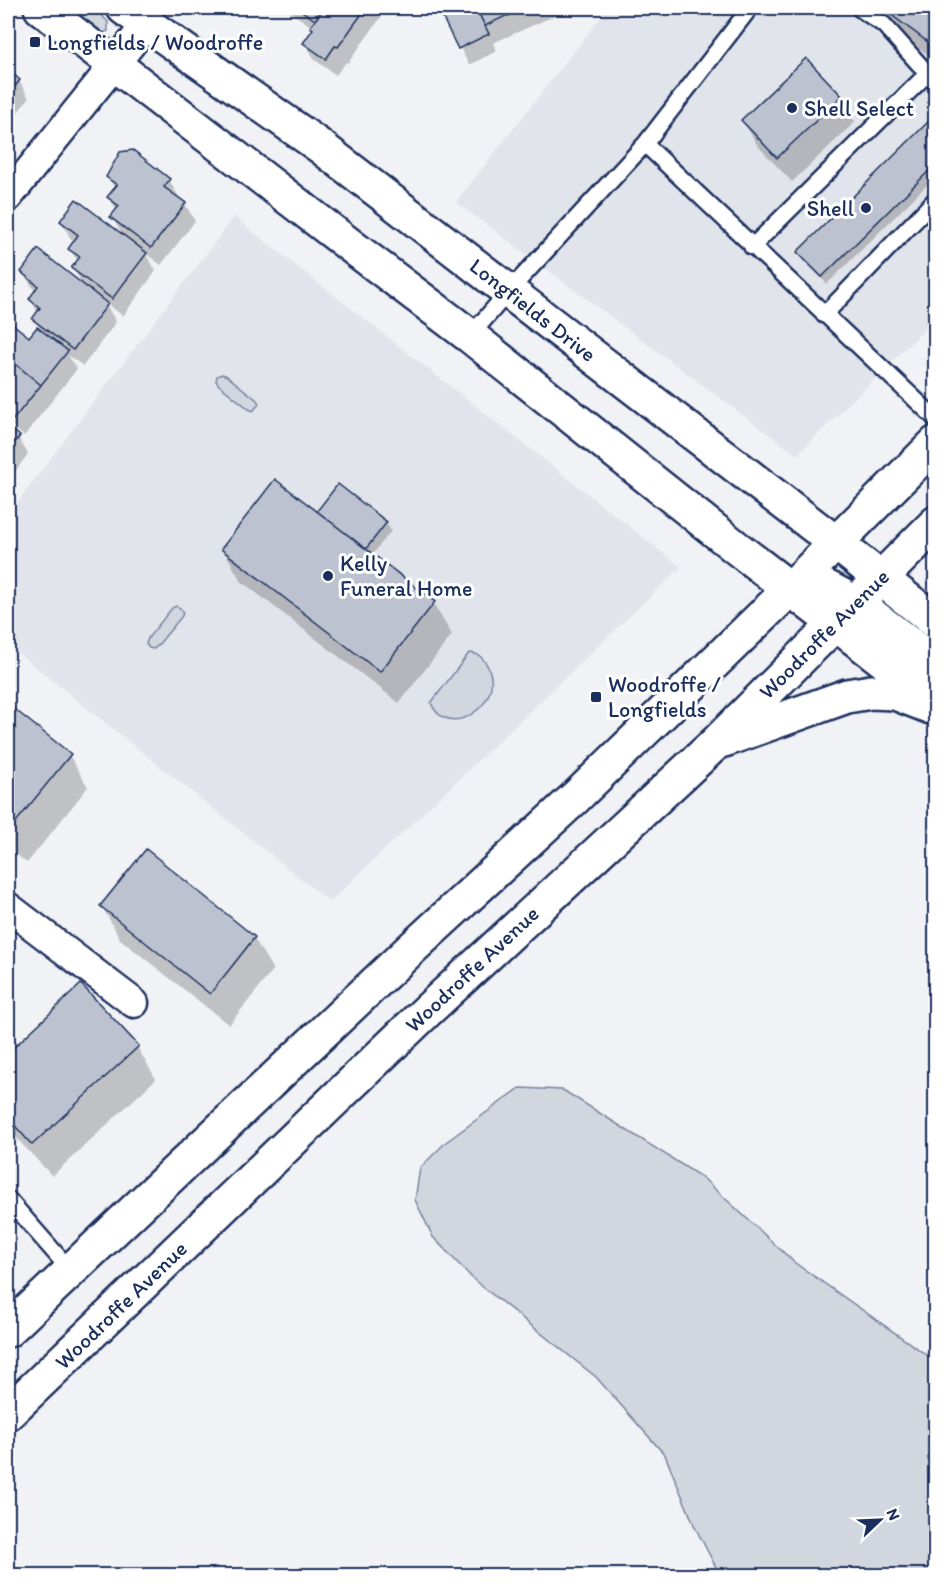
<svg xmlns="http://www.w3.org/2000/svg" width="943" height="1583" font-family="Itim,sans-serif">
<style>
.built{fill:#e1e4ea}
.green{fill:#d2d6df;stroke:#76829e;stroke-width:1.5}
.shadow{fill:#0003}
.building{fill:#bcc2d0;stroke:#1b2f5e;stroke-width:1.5}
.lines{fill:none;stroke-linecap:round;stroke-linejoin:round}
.service-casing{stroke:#1b2f5e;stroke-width:20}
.minor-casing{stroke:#1b2f5e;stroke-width:33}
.tertiary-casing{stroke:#1b2f5e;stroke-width:38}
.secondary-casing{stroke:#1b2f5e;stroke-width:38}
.service{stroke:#fff;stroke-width:15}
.minor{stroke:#fff;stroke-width:28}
.tertiary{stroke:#fff;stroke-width:33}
.secondary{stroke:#fff;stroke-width:33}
.poi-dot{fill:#1b2f5e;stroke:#fff;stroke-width:2}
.labels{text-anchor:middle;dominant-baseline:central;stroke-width:6;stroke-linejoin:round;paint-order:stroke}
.poi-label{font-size:22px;fill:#1b2f5e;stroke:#fff;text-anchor:start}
.street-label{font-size:22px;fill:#1b2f5e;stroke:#fff}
</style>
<rect width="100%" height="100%" fill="#f1f2f5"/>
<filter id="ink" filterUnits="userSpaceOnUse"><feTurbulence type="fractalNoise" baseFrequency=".0167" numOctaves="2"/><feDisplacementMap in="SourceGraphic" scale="12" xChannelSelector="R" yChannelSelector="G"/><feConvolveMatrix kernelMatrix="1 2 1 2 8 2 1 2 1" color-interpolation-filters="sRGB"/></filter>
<g filter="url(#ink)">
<path class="built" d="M608 8H935V319L797 455 456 202Z
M234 217 681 567 330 902 8 645V515Z"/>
<path class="green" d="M69 8H95L108 22V31L103 33 97 31Z
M222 374 227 376 257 400 259 404 253 411 249 409 219 385 216 381 217 376Z
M176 606 180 608 183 612 182 616 158 645 154 649 149 648 146 644 148 638 172 608Z
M469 653C478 653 482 657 487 665 508 703 448 743 431 703Z
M520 1088 563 1090 703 1178 795 1263 935 1361V1575H720L695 1527 665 1455 596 1377 474 1280 433 1237 415 1200 420 1168 446 1142Z"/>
<path class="shadow" d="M285 8H381L384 13 348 63 346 62 336 75 315 60 305 43 314 31 312 27Z
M440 8H572L493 43 497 51 469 65Z
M879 8H936V61L891 27Z
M8 71 19 81 29 98 8 124Z
M841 97 855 122 792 182 758 146 743 121Z
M936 132V176L827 284 804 261 799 252Z
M133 152 169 180 179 197 178 199 185 204 195 221 161 265 145 253 156 271 123 316 105 302 116 322 83 366 68 355 77 369 24 436 8 423V322L30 339 42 333 34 319 38 313 30 299 36 292 22 272 84 287 73 268 78 262 70 249 75 242 71 239 61 221 123 236 112 217 117 211 109 197 115 189 108 177Z
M8 428 18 437 28 454 8 481Z
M319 511 386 523 391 531 372 555 433 603 452 635 399 703 241 581 223 549 322 517Z
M8 706 69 755 88 787 27 863 8 848Z
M102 906 254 938 273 970 229 1025 120 939Z
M81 986 137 1047 156 1079 52 1176 8 1129V1055Z"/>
<path class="building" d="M298 8H324L315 20Z
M324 8H366L338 47 335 46 326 59 303 43 313 29 310 27Z
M438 8H476L489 34 458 49Z
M476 8H505L508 15 485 26Z
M505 8H526L508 16Z
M882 8H936V48Z
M806 58 842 96 777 158 741 120Z
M8 69 20 80 8 95Z
M928 122 936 130V164L822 277 797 252Z
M133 150 170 179 164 187 186 203 151 248 110 217 119 206 107 197 117 185 106 177 120 152Z
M76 199 147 253 112 299 71 268 80 257 68 249 78 235 60 221Z
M38 249 108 304 73 350 32 319 40 308 29 299 38 286 21 272Z
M8 320 29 337 37 327 68 351 41 385 8 358Z
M8 358 41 385 13 420 8 415Z
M8 426 20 436 8 451Z
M275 479 435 602 380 672 221 549Z
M338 484 387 522 366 549 317 511Z
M8 704 71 754 8 832Z
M146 849 255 937 210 994 100 906Z
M81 984 139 1046 32 1145 8 1118V1053Z"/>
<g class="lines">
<g class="service-casing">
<path id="service" d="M859 8 884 25 936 83
M645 144 750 8
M752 247 927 74
M824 315 936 199
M470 336 509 291 645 144 936 419
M8 1199 70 1270"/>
</g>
<g class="minor-casing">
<path id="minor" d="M8 197 146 25
M8 907 134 1003"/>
</g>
<g class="tertiary-casing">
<path id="tertiary" d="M41 8 355 249 470 336 738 549 936 701
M124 8 321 147 836 543 936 622
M790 589 811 586 826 587 856 603 936 664"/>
</g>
<g class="secondary-casing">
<path id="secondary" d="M724 740 847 696 871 692 895 693 936 709
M8 1330 409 951 576 797 790 589 936 443
M8 1413 428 1010 717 742 936 523"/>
</g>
<use href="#service" class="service"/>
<use href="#minor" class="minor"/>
<use href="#tertiary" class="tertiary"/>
<use href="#secondary" class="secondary"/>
</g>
</g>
<g class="poi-dot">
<rect x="29" y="36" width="12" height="12" rx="3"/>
<circle cx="792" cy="108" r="6"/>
<circle cx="866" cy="208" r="6"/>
<circle cx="328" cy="576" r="6"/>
<rect x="590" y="691" width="12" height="12" rx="3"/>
</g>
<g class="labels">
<g class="poi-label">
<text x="47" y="42">Longfields / Woodroffe</text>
<text x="804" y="108">Shell Select</text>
<text x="854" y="208" text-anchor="end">Shell</text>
<text x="340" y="563">Kelly<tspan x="340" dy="25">Funeral Home</tspan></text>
<text x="608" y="684">Woodroffe /<tspan x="608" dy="25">Longfields</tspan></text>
</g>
<g class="street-label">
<text transform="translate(533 310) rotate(38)">Longfields Drive</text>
<text transform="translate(824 634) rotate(-45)">Woodroffe Avenue</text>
<text transform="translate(472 969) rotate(-43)">Woodroffe Avenue</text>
<text transform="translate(121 1305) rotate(-44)">Woodroffe Avenue</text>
</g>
</g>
<rect width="943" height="1583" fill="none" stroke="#fff" stroke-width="30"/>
<rect x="15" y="15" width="913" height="1553" fill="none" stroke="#1b2f5e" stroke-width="2" filter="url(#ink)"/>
<g transform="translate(880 1520) rotate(67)" stroke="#ffffff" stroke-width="4.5" paint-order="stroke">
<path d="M0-4.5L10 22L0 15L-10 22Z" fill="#1b2f5e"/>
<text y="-9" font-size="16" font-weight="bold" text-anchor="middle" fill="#1b2f5e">N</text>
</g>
</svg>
